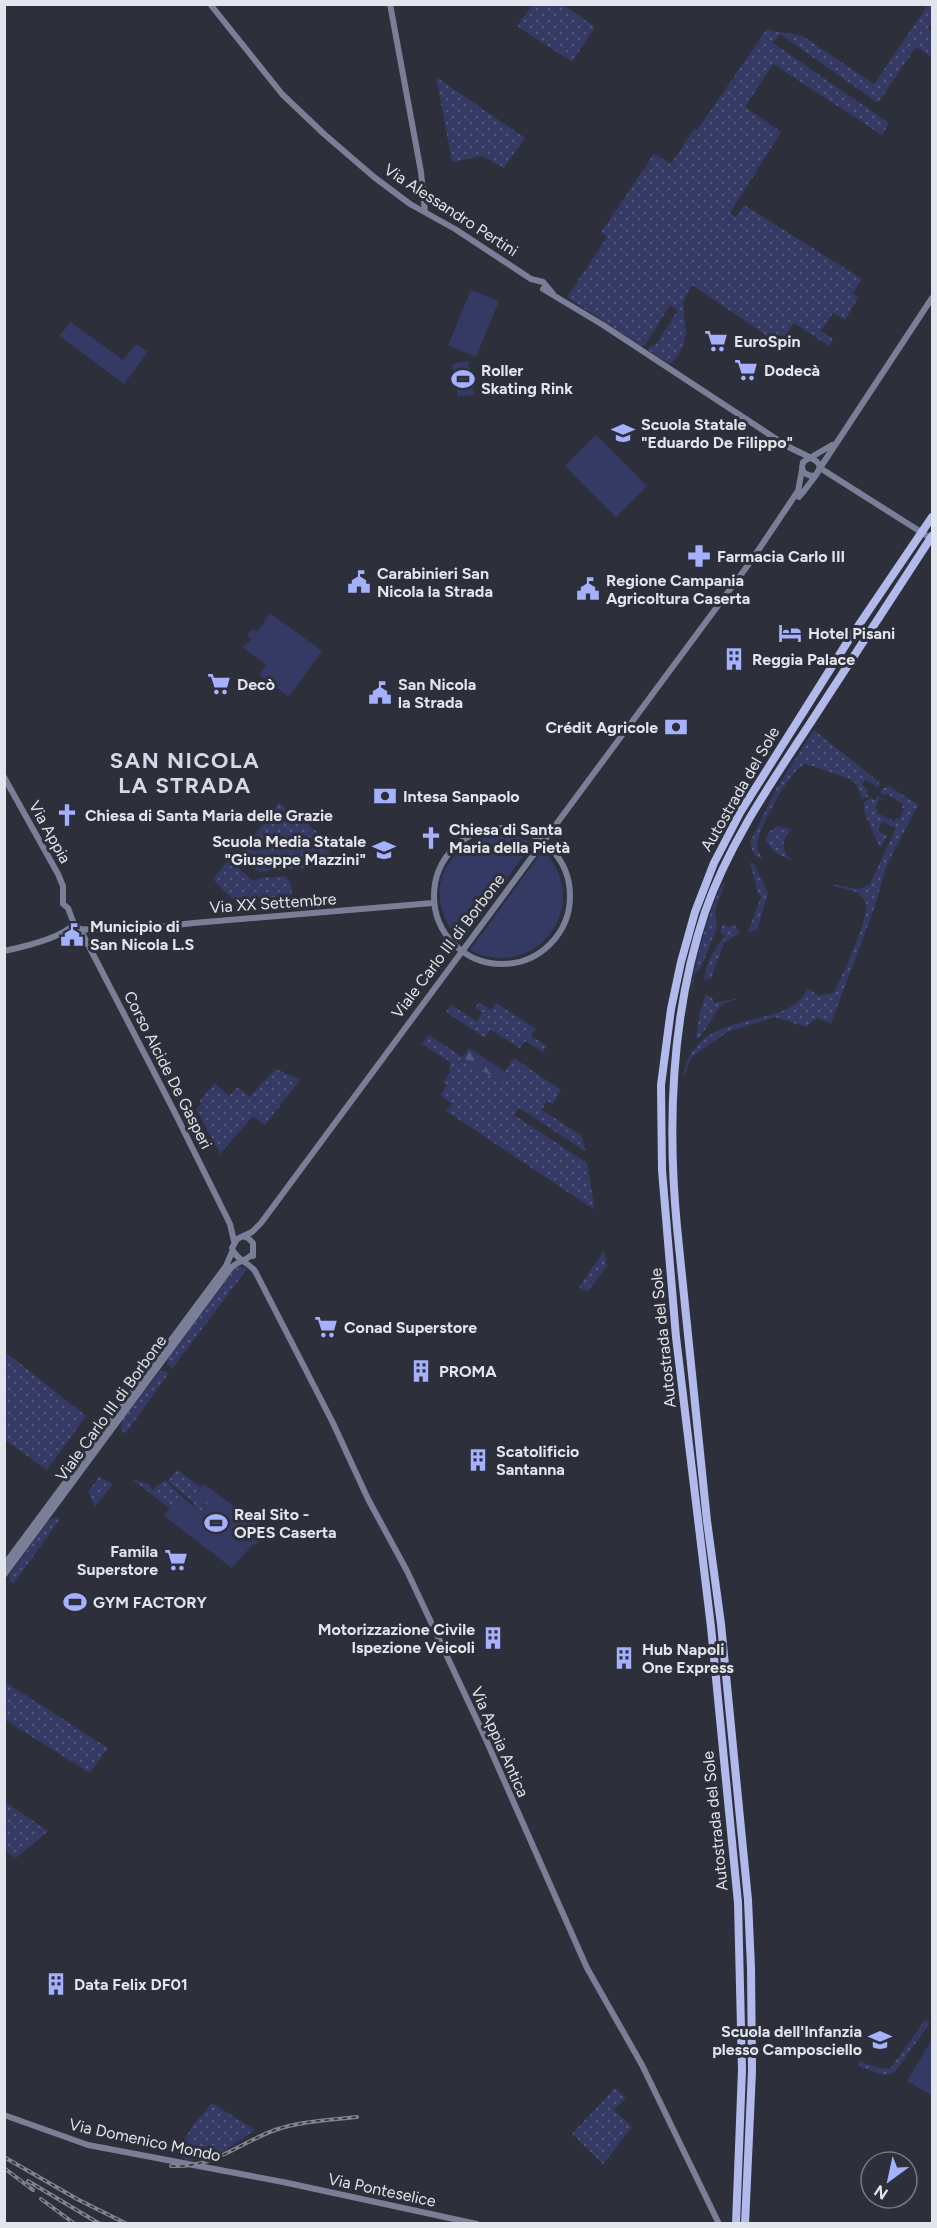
<svg xmlns="http://www.w3.org/2000/svg" width="937" height="2228" font-family="Figtree,sans-serif">
<style>
.grass{fill:url(#grass-dots)}
.forest{fill:url(#forest-firs)}
.park{fill:#343a64}
.lines{fill:none;stroke-linecap:round;stroke-linejoin:round}
.secondary{stroke:#7a7e96;stroke-width:6}
.highway{stroke:#b1baeb;stroke-width:8}
.rail-casing{stroke:#81838d;stroke-width:4}
.rail{stroke:#2d2f3b;stroke-width:1.5;stroke-dasharray:4.5;stroke-linecap:butt}
.labels{text-anchor:middle;dominant-baseline:central;stroke-width:6;stroke-linejoin:round;paint-order:stroke}
.street-label{font-size:16px;fill:#e3e5ec;stroke:#2d2f3b}
.poi-label{font-size:16px;font-weight:bold;fill:#e3e5ec;stroke:#2d2f3b;text-anchor:start}
.district-label{font-size:22px;font-weight:bold;letter-spacing:1.5px;fill:#d5d8e7;stroke:#2d2f3b}
</style>
<defs>
<pattern id="grass-dots" width="8" height="8" patternUnits="userSpaceOnUse" patternTransform="scale(1.5)"><rect width="8" height="8" fill="#343a64"/><path d="M2 2h.1M6 6h.1" fill="none" stroke="#51567a" stroke-width="1.8" stroke-linecap="round"/></pattern>
<pattern id="forest-firs" width="22" height="20" patternUnits="userSpaceOnUse" patternTransform="scale(1.5)"><rect width="22" height="20" fill="#343a64"/><path d="M5 1l3.5 6h-7zM16 11l3.5 6h-7z" fill="#51567a"/></pattern>
</defs>
<rect width="100%" height="100%" fill="#2d2f3b"/>
<path class="grass" d="M562 4 595 27 572 62 517 26 532 5Z
M928 5H932V22L928 29 932 32V58L916 47 878 103 780 34 773 43 889 123 882 135 773 64 745 107 781 132 730 213 736 217 744 205 862 279 853 293 858 298 845 320 833 313 821 331 833 339 829 346 794 323 775 351 770 339 763 333 692 285 683 302 686 333 683 346 675 360 669 364 647 349 656 344 678 310 670 305 646 344 641 346 567 297 607 237 601 232 654 154 671 164 694 129 697 130 767 29 777 32 801 35 874 84Z
M436 77 525 138 504 168 482 156 452 162Z
M814 730 879 782V788L865 780 862 785 868 790 866 794 875 800 878 796 884 800 879 799 875 808 878 810 877 813 894 821 896 818 899 819 904 809 902 808 903 804 887 794 885 796 880 793 882 789 889 786 917 804V807L886 867 874 909 831 1023 817 1018 806 1027 775 1017 727 1032 692 1057 683 1078C695 1002 788 1035 808 988L818 996 833 993C843 976 867 923 866 904 860 886 842 892 829 884L859 889 870 884 896 828 882 822 878 831 887 836 880 848 864 812V802L871 798 868 797 862 799 856 784 850 779 806 764C791 767 760 827 757 843 756 850 761 854 762 860L753 853 750 842 776 789Z
M279 803 333 844V846L319 866 260 872 239 856Z
M777 826 792 829C780 841 781 851 794 862L776 853 765 840 769 832Z
M228 860 254 881 259 878 285 876 291 883 292 895 234 901 213 879Z
M750 862 754 864 768 893 757 930 748 932 761 897 757 891Z
M725 882 715 912 717 928 700 969 695 973 691 993C693 971 711 897 725 882Z
M723 925 730 927 734 925 740 933 724 943 711 979 706 978 704 981C705 966 714 947 726 936L720 932Z
M706 994 713 999 714 1003 739 998 721 1005 699 1039 696 1037C698 1023 700 1008 706 994Z
M479 1002 491 1010 496 1003 536 1029 530 1035 547 1046 543 1052 525 1041 520 1048 490 1030 485 1038 446 1012 451 1005 477 1021 482 1013 475 1008Z
M429 1035 503 1084 509 1075 505 1071 514 1058 561 1090 553 1104 547 1101 542 1110 582 1136 585 1151 519 1108 514 1115 587 1163 595 1210 446 1111 452 1104 440 1095 447 1085 443 1082 449 1074 450 1062 422 1044Z
M276 1069 300 1080 265 1125 253 1116 220 1154 196 1109 201 1104 200 1100 215 1083 229 1096 238 1087 249 1097Z
M604 1251 607 1266 587 1292 579 1287Z
M240 1266 247 1269 172 1369 167 1364 168 1358 235 1268Z
M4 1351 86 1416 47 1470 5 1440Z
M161 1370 169 1373 125 1434 121 1429 122 1420Z
M177 1470 201 1487 196 1494 208 1503 201 1512 194 1506V1503L168 1481Z
M99 1477 113 1484 95 1507 88 1492Z
M132 1479 150 1485 152 1490 165 1480 180 1495 170 1509Z
M57 1517 60 1519 14 1583 10 1581 9 1575 49 1520Z
M5 1682 108 1748 90 1773 5 1720Z
M5 1802 48 1831 16 1858 5 1851Z
M925 2020 930 2023 894 2073 883 2075 858 2066 859 2061 879 2068 890 2069Z
M615 2088 626 2098 614 2110 632 2127 603 2164 572 2134Z
M212 2103 255 2130C232 2145 213 2164 185 2160L178 2150 193 2125Z"/>
<path class="forest" d="M469 1048 509 1074 503 1084 462 1057Z"/>
<path class="park" d="M471 290 499 301 476 357 448 345Z
M71 322 123 360 136 344 148 352 124 384 59 336Z
M468 361 474 394 458 397 452 364Z
M596 435 647 486 616 517 565 466Z
M270 613 322 651 289 697 259 675 266 665 242 647 251 640 247 635 252 629 257 632Z
M495 834 515 836 533 843 460 943C423 897 437 850 495 834Z
M543 850C595 904 536 984 470 950Z
M204 1484 267 1530 256 1545 253 1544 232 1568 164 1516 180 1495 201 1512 208 1503 196 1494Z
M932 2039V2096L907 2081Z"/>
<g class="lines">
<path class="secondary" d="M210 4 282 94 324 134 374 177 410 204 455 229 531 279 543 282 553 294
M390 4 421 172 425 212
M543 289 603 325 787 446C827 467 829 459 799 497
M932 298 820 468 932 539
M816 475 811 476 804 473 802 468 803 462 832 445
M4 777 58 874 63 886V904L68 908 74 924
M434 896a68 68 0 1 1 136 0a68 68 0 1 1-136 0Z
M74 924 80 929 173 1109 230 1224 234 1241
M80 929 122 931 194 923 433 903
M4 951C23 947 62 938 74 924
M243 1236 248 1238 253 1243V1256
M4 1565 226 1266 232 1252
M4 1575 231 1268C238 1260 248 1261 253 1253
M4 2115 88 2145 283 2182 477 2224
M719 2224 642 2065 587 1968 483 1733 407 1571 368 1499 333 1423 255 1271C248 1262 235 1259 232 1248L237 1239 252 1232 261 1223 751 561 798 491 802 470"/>
<path class="highway" d="M736 2224 742 2070 738 1903 711 1627 676 1337 662 1170 661 1085 671 1009 681 962 695 912 714 863 741 811 848 641 932 517
M745 2224 752 2071 751 1968 748 1900 721 1624 707 1521 677 1227C667 1121 671 1014 705 912 729 843 771 783 811 722 852 660 892 598 932 536"/>
<g class="rail-casing">
<path id="rail" d="M4 2157 77 2199 127 2224
M171 2166C214 2168 237 2144 275 2130 301 2121 330 2120 357 2117
M4 2168 33 2190
M28 2181 100 2224
M41 2199 75 2224"/>
</g>
<use href="#rail" class="rail"/>
</g>
<defs>
<g id="supermarket-bare" transform="scale(1.8)"><path d="M-6-5.5h2.5l.6 2H6L4.5 2H-2.5L-4.4-4H-6ZM-1.5 3.2a1.3 1.3 0 1 0 .1 0ZM3 3.2a1.3 1.3 0 1 0 .1 0Z" fill="#a5b1fc" stroke="#2d2f3b" stroke-width="2.5" paint-order="stroke"/></g>
<g id="stadium-bare" transform="scale(1.8)"><path d="M0-5a6.5 5 0 1 0 0 10a6.5 5 0 1 0 0-10ZM-3.5-1.8h7v3.6h-7Z" fill="#a5b1fc" stroke="#2d2f3b" stroke-width="2.5" paint-order="stroke"/></g>
<g id="school-bare" transform="scale(1.8)"><path d="M0-5L7-2L0 1L-7-2ZM-4 1L0 2.5L4 1V4Q0 6-4 4Z" fill="#a5b1fc" stroke="#2d2f3b" stroke-width="2.5" paint-order="stroke"/></g>
<g id="pharmacy-bare" transform="scale(1.8)"><path d="M-2-6h4v4h4v4h-4v4h-4v-4h-4v-4h4Z" fill="#a5b1fc" stroke="#2d2f3b" stroke-width="2.5" paint-order="stroke"/></g>
<g id="civic-bare" transform="scale(1.8)"><path d="M-.6-6.5H3V-4.5H.6V-3L4-1V1h2V6H-6V1h2V-1L-.6-3ZM-1.2 2.5V6h2.4V2.5Z" fill="#a5b1fc" stroke="#2d2f3b" stroke-width="2.5" paint-order="stroke"/></g>
<g id="hotel-bare" transform="scale(1.8)"><path d="M-6-4.5h1.5V1H6V5H4.5V3h-9V5H-6ZM-4 0a1.8 1.8 0 1 1 3.6 0ZM.5 0V-2.5h3Q6-2.5 6 0Z" fill="#a5b1fc" stroke="#2d2f3b" stroke-width="2.5" paint-order="stroke"/></g>
<g id="building-bare" transform="scale(1.8)"><path d="M-4-6H4V6H1V3H-1V6H-4ZM-2.5-4.3h1.7v1.8h-1.7ZM.8-4.3h1.7v1.8H.8ZM-2.5-1h1.7V.8h-1.7ZM.8-1h1.7V.8H.8Z" fill="#a5b1fc" stroke="#2d2f3b" stroke-width="2.5" paint-order="stroke"/></g>
<g id="bank-bare" transform="scale(1.8)"><path d="M-6-4H6V4H-6ZM0-2.3a2.3 2.3 0 1 0 0 4.6a2.3 2.3 0 1 0 0-4.6Z" fill="#a5b1fc" stroke="#2d2f3b" stroke-width="2.5" paint-order="stroke"/></g>
<g id="church-bare" transform="scale(1.8)"><path d="M-1.2-6h2.4v3.5h3.3v2.4h-3.3V6h-2.4V-.1h-3.3v-2.4h3.3Z" fill="#a5b1fc" stroke="#2d2f3b" stroke-width="2.5" paint-order="stroke"/></g>
</defs>
<g fill-rule="evenodd">
<use href="#supermarket-bare" x="716" y="341"/>
<use href="#supermarket-bare" x="746" y="370"/>
<use href="#stadium-bare" x="463" y="379"/>
<use href="#school-bare" x="623" y="433"/>
<use href="#pharmacy-bare" x="699" y="556"/>
<use href="#civic-bare" x="359" y="582"/>
<use href="#civic-bare" x="588" y="589"/>
<use href="#hotel-bare" x="790" y="633"/>
<use href="#building-bare" x="734" y="659"/>
<use href="#supermarket-bare" x="219" y="684"/>
<use href="#civic-bare" x="380" y="693"/>
<use href="#bank-bare" x="676" y="727"/>
<use href="#bank-bare" x="385" y="796"/>
<use href="#church-bare" x="67" y="815"/>
<use href="#church-bare" x="431" y="838"/>
<use href="#school-bare" x="384" y="850"/>
<use href="#civic-bare" x="72" y="935"/>
<use href="#supermarket-bare" x="326" y="1327"/>
<use href="#building-bare" x="421" y="1371"/>
<use href="#building-bare" x="478" y="1460"/>
<use href="#stadium-bare" x="216" y="1523"/>
<use href="#supermarket-bare" x="176" y="1560"/>
<use href="#stadium-bare" x="75" y="1602"/>
<use href="#building-bare" x="493" y="1638"/>
<use href="#building-bare" x="624" y="1658"/>
<use href="#building-bare" x="56" y="1984"/>
<use href="#school-bare" x="880" y="2040"/>
</g>
<g class="labels">
<g class="street-label">
<text transform="translate(451 210) rotate(33)">Via Alessandro Pertini</text>
<text transform="translate(740 789) rotate(-60)">Autostrada del Sole</text>
<text transform="translate(50 832) rotate(61)">Via Appia</text>
<text transform="translate(273 903) rotate(-4)">Via XX Settembre</text>
<text transform="translate(448 946) rotate(-53)">Viale Carlo III di Borbone</text>
<text transform="translate(168 1070) rotate(63)">Corso Alcide De Gasperi</text>
<text transform="translate(663 1338) rotate(-96)">Autostrada del Sole</text>
<text transform="translate(111 1408) rotate(-54)">Viale Carlo III di Borbone</text>
<text transform="translate(500 1742) rotate(66)">Via Appia Antica</text>
<text transform="translate(715 1821) rotate(-96)">Autostrada del Sole</text>
<text transform="translate(145 2140) rotate(12)">Via Domenico Mondo</text>
<text transform="translate(382 2190) rotate(12)">Via Ponteselice</text>
</g>
<g class="poi-label">
<text x="734" y="341">EuroSpin</text>
<text x="481" y="370">Roller<tspan x="481" dy="18">Skating Rink</tspan></text>
<text x="764" y="370">Dodecà</text>
<text x="641" y="424">Scuola Statale<tspan x="641" dy="18">"Eduardo De Filippo"</tspan></text>
<text x="717" y="556">Farmacia Carlo III</text>
<text x="377" y="573">Carabinieri San<tspan x="377" dy="18">Nicola la Strada</tspan></text>
<text x="606" y="580">Regione Campania<tspan x="606" dy="18">Agricoltura Caserta</tspan></text>
<text x="808" y="633">Hotel Pisani</text>
<text x="752" y="659">Reggia Palace</text>
<text x="237" y="684">Decò</text>
<text x="398" y="684">San Nicola<tspan x="398" dy="18">la Strada</tspan></text>
<text x="658" y="727" text-anchor="end">Crédit Agricole</text>
<text x="403" y="796">Intesa Sanpaolo</text>
<text x="85" y="815">Chiesa di Santa Maria delle Grazie</text>
<text x="449" y="829">Chiesa di Santa<tspan x="449" dy="18">Maria della Pietà</tspan></text>
<text x="366" y="841" text-anchor="end">Scuola Media Statale<tspan x="366" dy="18">"Giuseppe Mazzini"</tspan></text>
<text x="90" y="926">Municipio di<tspan x="90" dy="18">San Nicola L.S</tspan></text>
<text x="344" y="1327">Conad Superstore</text>
<text x="439" y="1371">PROMA</text>
<text x="496" y="1451">Scatolificio<tspan x="496" dy="18">Santanna</tspan></text>
<text x="234" y="1514">Real Sito -<tspan x="234" dy="18">OPES Caserta</tspan></text>
<text x="158" y="1551" text-anchor="end">Famila<tspan x="158" dy="18">Superstore</tspan></text>
<text x="93" y="1602">GYM FACTORY</text>
<text x="475" y="1629" text-anchor="end">Motorizzazione Civile<tspan x="475" dy="18">Ispezione Veicoli</tspan></text>
<text x="642" y="1649">Hub Napoli<tspan x="642" dy="18">One Express</tspan></text>
<text x="74" y="1984">Data Felix DF01</text>
<text x="862" y="2031" text-anchor="end">Scuola dell'Infanzia<tspan x="862" dy="18">plesso Camposciello</tspan></text>
</g>
<g class="district-label">
<text x="185" y="760">SAN NICOLA<tspan x="185" dy="25">LA STRADA</tspan></text>
</g>
</g>
<rect width="937" height="2228" fill="none" stroke="#e3e5ec" stroke-width="12"/>
<g transform="translate(889 2180) rotate(213)"><circle r="28" fill="#2d2f3b" stroke="#767882" stroke-width="1.5"/>
<path d="M0-4.5L10 22L0 15L-10 22Z" fill="#a5b1fc"/>
<text y="-9" font-size="16" font-weight="bold" text-anchor="middle" fill="#e3e5ec">N</text>
</g>
</svg>
